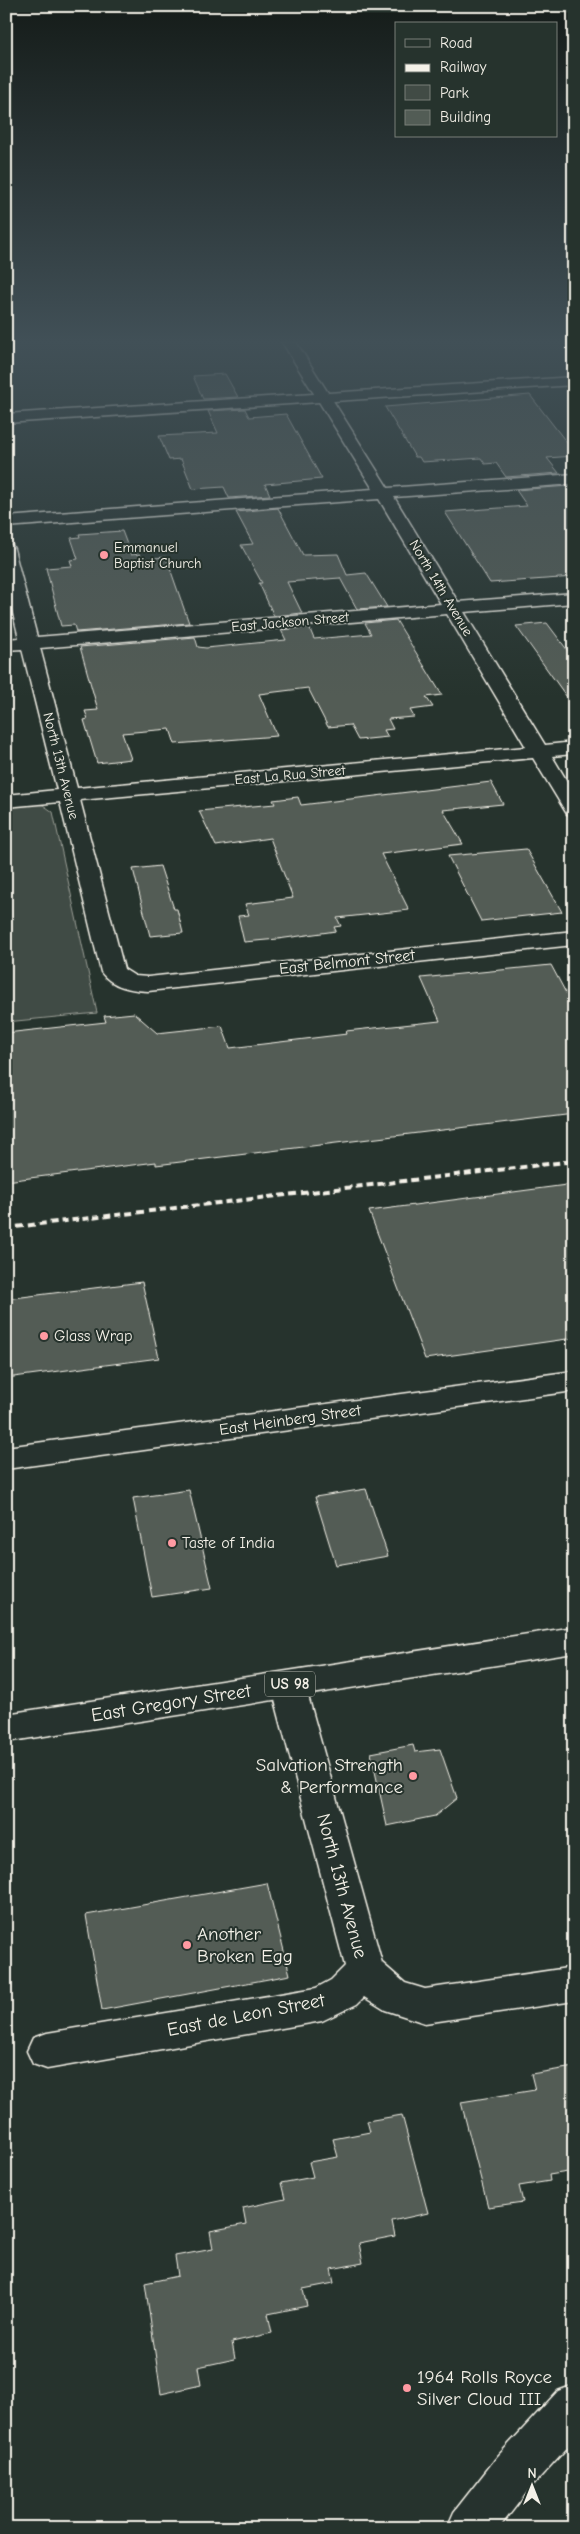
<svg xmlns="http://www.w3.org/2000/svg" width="580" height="2534" font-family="'Comic Neue',sans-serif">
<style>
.green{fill:#414b45;stroke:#9a9e96}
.building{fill:#525c55;stroke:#f4f1e8}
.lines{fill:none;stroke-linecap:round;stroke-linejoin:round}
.minor-casing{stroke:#f4f1e8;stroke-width:3}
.major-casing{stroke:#f4f1e8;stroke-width:3}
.highway-casing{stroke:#f4f1e8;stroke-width:3}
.minor{fill:#26332d;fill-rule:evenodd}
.major{fill:#26332d;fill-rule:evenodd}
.highway{fill:#26332d;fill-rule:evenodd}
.rail{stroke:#f4f1e8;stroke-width:4;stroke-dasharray:7 4;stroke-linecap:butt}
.poi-dot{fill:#ff9aa2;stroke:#26332d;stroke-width:2}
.labels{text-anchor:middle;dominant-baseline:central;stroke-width:4;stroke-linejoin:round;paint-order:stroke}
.far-poi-label{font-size:14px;fill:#f4f1e8;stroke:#26332d;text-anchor:start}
.far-street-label{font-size:14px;fill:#f4f1e8;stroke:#26332d}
.shield{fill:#26332d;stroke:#b6b8b0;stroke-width:1}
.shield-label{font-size:15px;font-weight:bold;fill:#f4f1e8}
.street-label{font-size:16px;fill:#f4f1e8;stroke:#26332d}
.poi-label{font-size:16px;fill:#f4f1e8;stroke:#26332d;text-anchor:start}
.near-street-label{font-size:19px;fill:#f4f1e8;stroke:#26332d}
.near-poi-label{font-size:19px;fill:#f4f1e8;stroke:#26332d;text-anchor:start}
</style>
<rect width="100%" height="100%" fill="#26332d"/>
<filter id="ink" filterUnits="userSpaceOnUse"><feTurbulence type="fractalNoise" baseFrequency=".02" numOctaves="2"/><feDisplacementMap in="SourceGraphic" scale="10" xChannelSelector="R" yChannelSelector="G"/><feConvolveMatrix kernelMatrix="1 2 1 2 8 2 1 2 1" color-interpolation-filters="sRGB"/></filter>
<g filter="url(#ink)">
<path class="green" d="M35 804 43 805 53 812 97 1013 6 1022V806Z"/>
<path class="building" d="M225 374 238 397 203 399 193 376Z
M530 395 574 452V456L547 458 559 473 506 477 496 463 485 464 481 458 422 462 419 457H415L385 407Z
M245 409 249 417 286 414 322 479 265 484 270 495 229 498 224 487 193 489 181 459 169 460 159 436 218 433 208 411Z
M569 486 574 492V577L490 583 445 512 527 506 516 490Z
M278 508 303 555 338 554 347 575 366 573 387 607 357 609 340 578 287 582 302 613 274 616 259 583H262L241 545 253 544 236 512Z
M122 531 131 555 140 554 142 559 166 557 189 623 76 632 74 625 61 626 46 568 72 566 70 560 78 559 71 538 80 537 79 534Z
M396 620 442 695 426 697 433 707 410 710 414 717 388 719 393 729 384 730 388 737 358 740 350 725 328 727 308 688 259 694 277 736 175 744 170 729 122 733 131 759 97 763 84 720 88 719 85 711 98 710 80 647 195 637 198 647 206 648 286 640 281 630 309 627 314 639 371 634 365 623Z
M547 623 574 659V707L516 626Z
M491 782 503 804 443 810 463 844 381 854 409 910 337 918 341 926 334 927 336 931 278 939 244 942 238 916 249 915 245 904 293 898 270 838 216 846 199 811 275 804 273 800 298 797 301 805Z
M526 849 562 912 481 921 448 856Z
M160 866 174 909H177L183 933 150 936 133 869Z
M551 965 574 1008V1114L156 1165V1162L6 1181V1033L106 1022 104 1016 134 1013 157 1033 222 1026 230 1048 347 1034 346 1031 440 1021 421 978Z
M574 1184V1338L425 1359 369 1211Z
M142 1282 159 1358 6 1378V1299Z
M366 1489 388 1556 336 1565 315 1497Z
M189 1490 212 1588 152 1597 133 1498Z
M413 1745 415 1752 440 1749 457 1798 435 1816 387 1826 371 1753Z
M267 1883 290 1975 102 2010 86 1915Z
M574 2067V2171L549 2175 550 2181 519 2186 523 2202 488 2207 461 2102 535 2090 531 2074Z
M402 2115 428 2213 392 2221 395 2236 359 2243 363 2263 331 2269 334 2283 303 2289 307 2306 268 2314 272 2333 232 2342 235 2359 198 2367 201 2385 161 2394 145 2283 178 2276 175 2256 213 2249 210 2231 246 2224 243 2208 285 2199 281 2183 313 2177 309 2162 338 2157 333 2139 370 2132 367 2121Z"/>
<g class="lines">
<g class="minor-casing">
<path id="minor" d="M282 342H296L388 488 574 474V484L394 497 458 602 574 593V603L464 612 545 745 574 742V754L552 756 574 793V816L567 814 533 758 80 800 124 969 135 976 148 977 574 931V945L148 991C131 990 112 987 101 972L60 802 6 807V795L57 790 22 649 6 650V639L19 638 6 585V544L12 545 14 549 37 637 441 604 379 499 6 527V517L373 489ZM447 614 526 747 77 788 40 648Z
M574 1371V1391L6 1469V1447Z
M288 1672 300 1676 305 1685 382 1963 405 1983 425 1989 574 1967V2001L425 2023 385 2010 364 1997 357 2004 322 2021 47 2069 33 2064 27 2051 33 2038 47 2033 316 1988 331 1980 345 1966 271 1685 276 1676Z"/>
</g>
<g class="major-casing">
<path id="major" d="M574 377V385L6 423V414Z
M574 2385V2440L530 2488 499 2528H447L454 2512 498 2456 558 2391Z"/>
</g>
<g class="highway-casing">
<path id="highway" d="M574 1627V1653L6 1742V1714Z"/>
</g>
<use href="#minor" class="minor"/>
<use href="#major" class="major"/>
<use href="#highway" class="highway"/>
<path class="rail" d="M6 1228 574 1161"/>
</g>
</g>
<linearGradient id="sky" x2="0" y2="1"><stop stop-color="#151c19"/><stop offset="0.49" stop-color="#415057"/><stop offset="1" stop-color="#415057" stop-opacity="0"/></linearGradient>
<rect width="580" height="697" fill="url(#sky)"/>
<g class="poi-dot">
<circle cx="104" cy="555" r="5"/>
<circle cx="44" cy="1336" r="5"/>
<circle cx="172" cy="1543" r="5"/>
<circle cx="413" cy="1776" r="5"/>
<circle cx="187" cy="1945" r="5"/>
<circle cx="407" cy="2388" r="5"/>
</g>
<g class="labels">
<g class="far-poi-label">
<text x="114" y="547">Emmanuel<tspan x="114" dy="16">Baptist Church</tspan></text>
</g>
<g class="far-street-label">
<text transform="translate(441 588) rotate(59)">North 14th Avenue</text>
<text transform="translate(290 622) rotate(-5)">East Jackson Street</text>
<text transform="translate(61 766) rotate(76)">North 13th Avenue</text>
<text transform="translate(290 775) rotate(-5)">East La Rua Street</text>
</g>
<rect class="shield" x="265" y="1671.5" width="50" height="25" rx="4"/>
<g class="shield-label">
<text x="290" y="1684">US 98</text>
</g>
<g class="street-label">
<text transform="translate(347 962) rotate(-6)">East Belmont Street</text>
<text transform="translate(290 1420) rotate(-8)">East Heinberg Street</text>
</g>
<g class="poi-label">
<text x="54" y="1336">Glass Wrap</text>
<text x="182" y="1543">Taste of India</text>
</g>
<g class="near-street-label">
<text transform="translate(171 1703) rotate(-9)">East Gregory Street</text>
<text transform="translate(342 1886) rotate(75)">North 13th Avenue</text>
<text transform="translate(246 2015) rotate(-11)">East de Leon Street</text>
</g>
<g class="near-poi-label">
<text x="403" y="1765" text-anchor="end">Salvation Strength<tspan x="403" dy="22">&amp; Performance</tspan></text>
<text x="197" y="1934">Another<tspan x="197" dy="22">Broken Egg</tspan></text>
<text x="417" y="2377">1964 Rolls Royce<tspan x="417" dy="22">Silver Cloud III</tspan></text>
</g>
</g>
<rect width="580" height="2534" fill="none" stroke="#26332d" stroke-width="25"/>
<rect x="12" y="12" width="555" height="2509" fill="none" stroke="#f4f1e8" stroke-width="2" filter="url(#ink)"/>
<rect x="395" y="22" width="162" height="115" fill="#26332d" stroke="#787f78"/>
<rect x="405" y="39" width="25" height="8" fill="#26332d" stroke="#787f78"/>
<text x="440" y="48" font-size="15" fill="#f4f1e8">Road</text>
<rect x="405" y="64" width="25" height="8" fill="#f4f1e8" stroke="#787f78"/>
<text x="440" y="72" font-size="15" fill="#f4f1e8">Railway</text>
<rect x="405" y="85" width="25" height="15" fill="#414b45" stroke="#787f78"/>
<text x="440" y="98" font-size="15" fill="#f4f1e8">Park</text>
<rect x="405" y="110" width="25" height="15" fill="#525c55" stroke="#787f78"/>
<text x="440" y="122" font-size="15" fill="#f4f1e8">Building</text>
<g transform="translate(532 2486)" stroke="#26332d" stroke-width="4" paint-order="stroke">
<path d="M0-4L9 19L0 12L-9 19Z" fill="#f4f1e8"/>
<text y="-8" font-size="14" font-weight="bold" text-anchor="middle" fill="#f4f1e8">N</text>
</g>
</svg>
